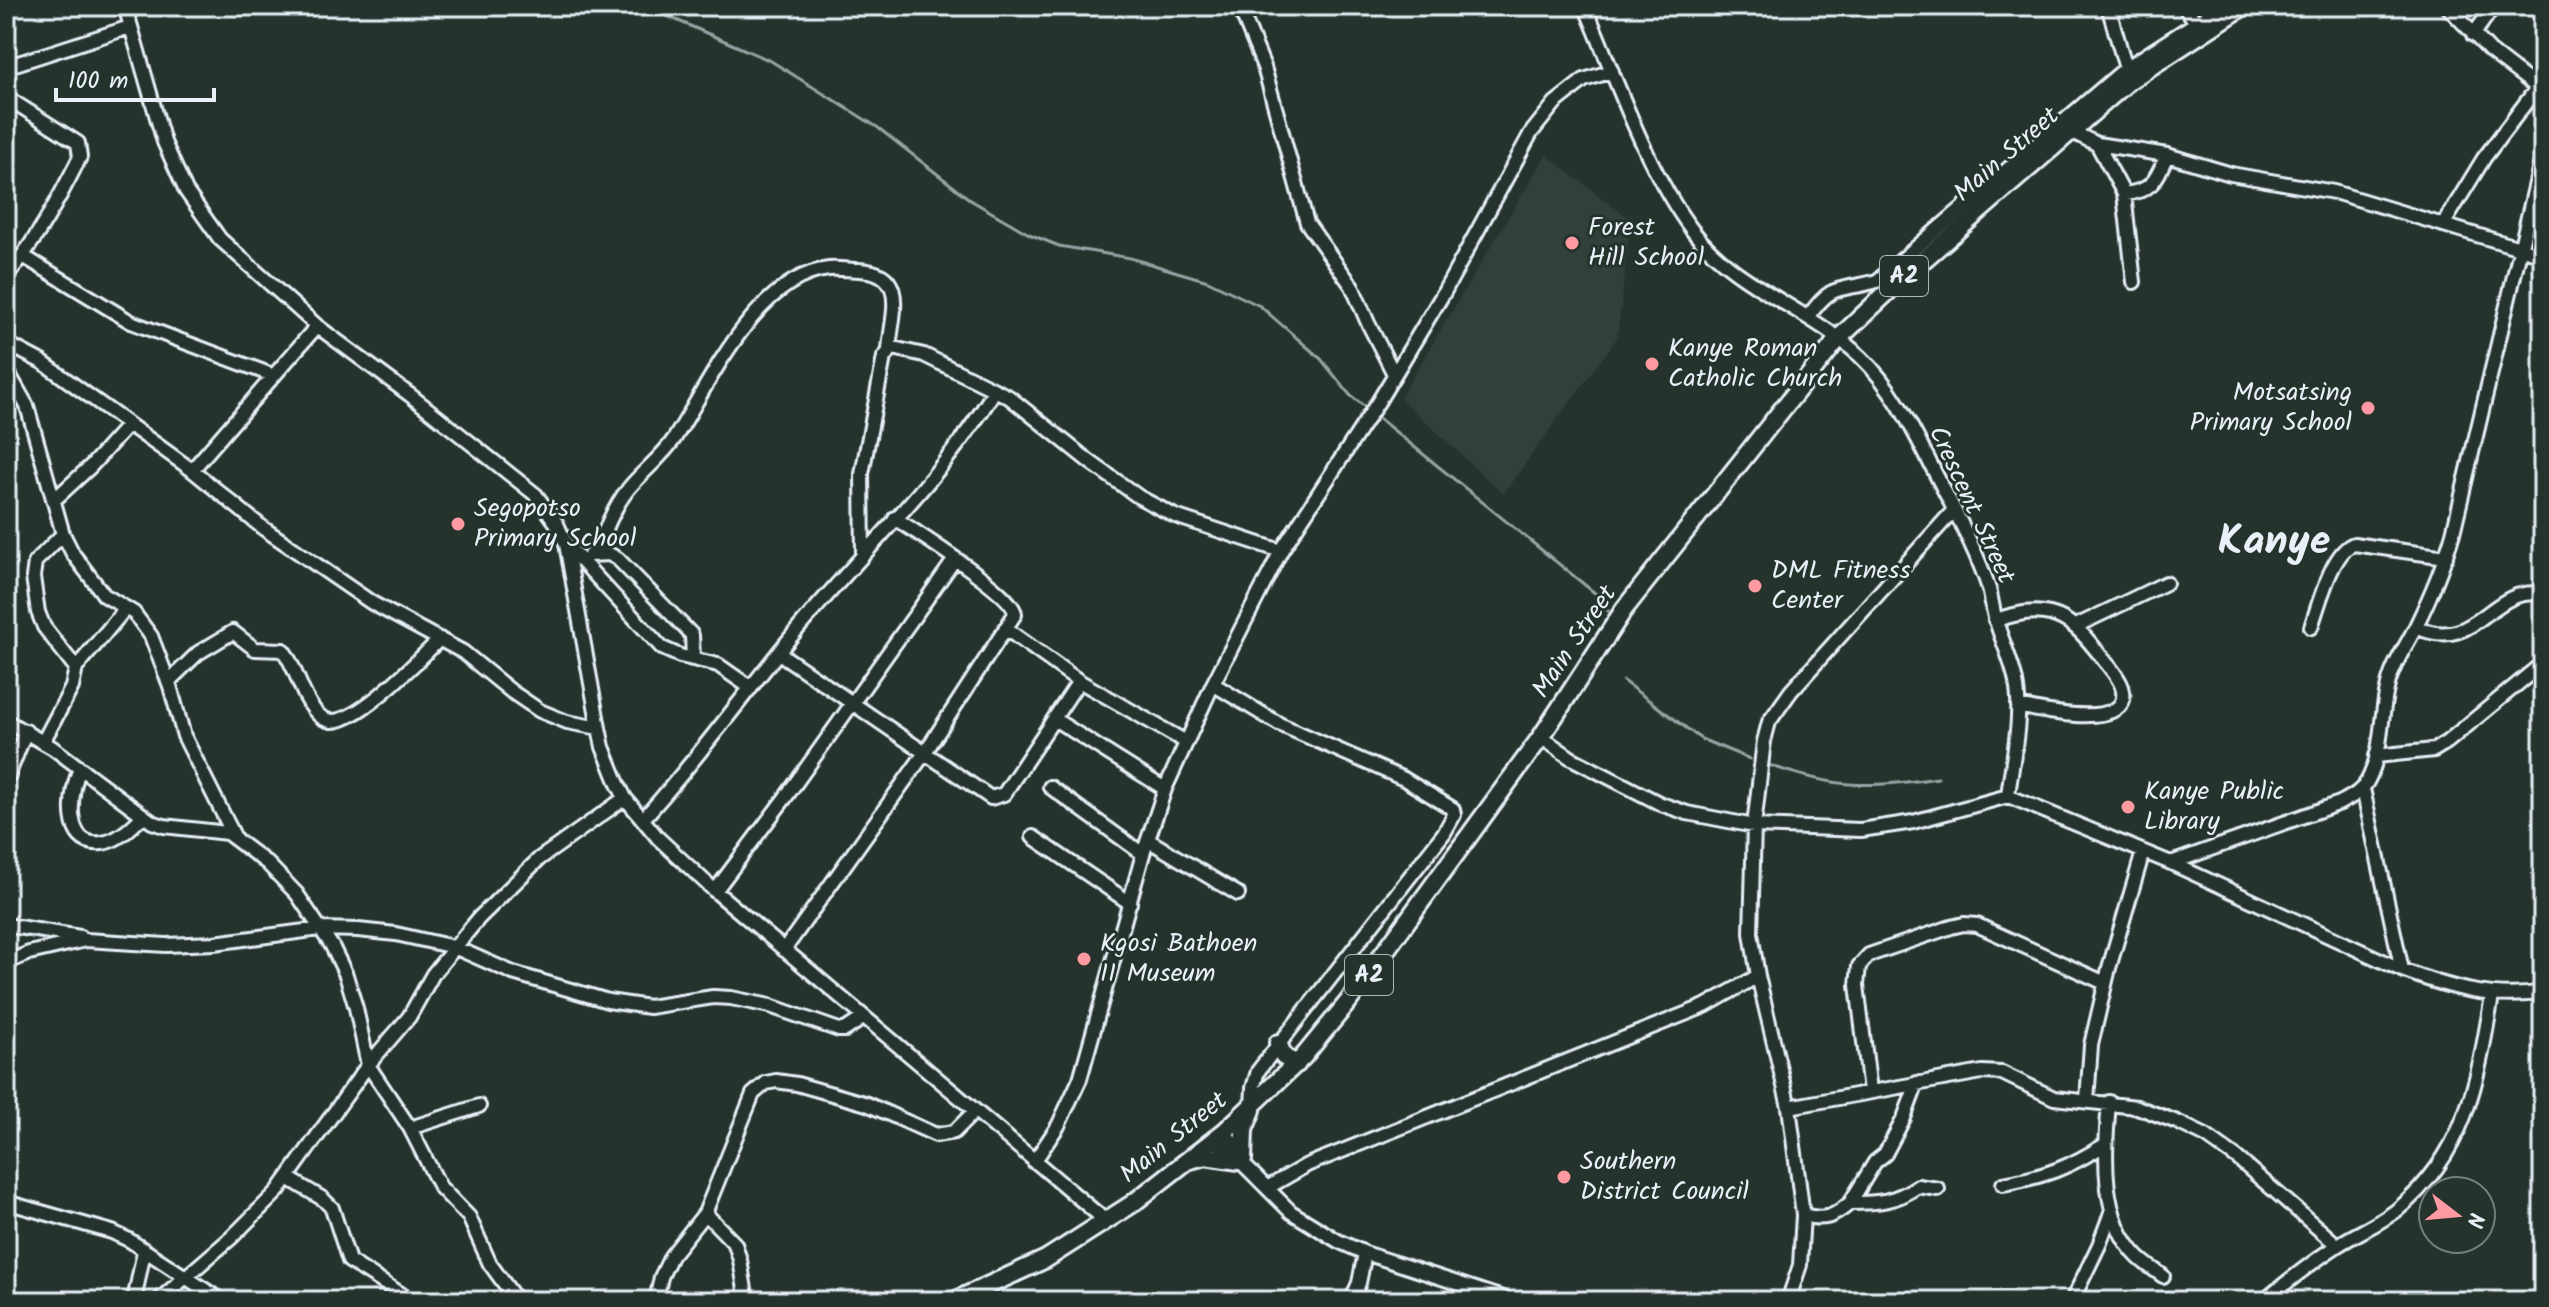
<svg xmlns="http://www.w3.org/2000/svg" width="2549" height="1307" font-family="Kalam,sans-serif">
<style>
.built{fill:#333f3a}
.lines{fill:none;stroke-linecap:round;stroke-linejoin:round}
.stream{stroke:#98a3a5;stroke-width:3}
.minor-casing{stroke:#e8f1f8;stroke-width:18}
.highway-casing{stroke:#e8f1f8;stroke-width:22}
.minor{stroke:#26332d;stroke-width:12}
.highway{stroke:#26332d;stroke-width:16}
.poi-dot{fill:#ff9aa2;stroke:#26332d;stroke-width:3}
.labels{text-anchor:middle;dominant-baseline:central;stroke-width:6;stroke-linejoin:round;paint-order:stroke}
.shield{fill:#26332d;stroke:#aeb8bb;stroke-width:2}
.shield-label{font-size:24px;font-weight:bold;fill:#e8f1f8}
.street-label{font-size:26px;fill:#e8f1f8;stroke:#26332d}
.poi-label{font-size:26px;fill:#e8f1f8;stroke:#26332d;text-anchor:start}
.town-label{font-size:42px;font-weight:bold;fill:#e8f1f8;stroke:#26332d}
</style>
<rect width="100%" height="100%" fill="#26332d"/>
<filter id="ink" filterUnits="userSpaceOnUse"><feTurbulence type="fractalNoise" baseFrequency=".0125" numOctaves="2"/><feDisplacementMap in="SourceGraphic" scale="16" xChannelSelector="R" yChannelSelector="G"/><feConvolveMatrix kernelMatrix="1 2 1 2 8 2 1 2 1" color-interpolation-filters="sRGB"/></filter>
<g filter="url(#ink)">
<path class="built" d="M1546 155 1631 220 1617 338 1503 494 1400 398Z"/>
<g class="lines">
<path class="stream" d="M644 6 771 61 877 127 972 201 1029 234 1059 246 1130 258 1208 281 1260 306 1321 359 1350 395 1370 411
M1376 416 1596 594 1608 611
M1623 681 1701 739 1750 759
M1769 765C1836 789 1869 788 1938 778"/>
<g class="minor-casing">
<path id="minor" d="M125 6 164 142 186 191 220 239 317 326 410 395 536 495 557 524 566 544 599 728 603 747 618 784 625 798 658 838 715 891 1106 1221
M1239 6 1264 67 1307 223 1352 286 1368 323 1394 374
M1585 6C1615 76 1646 169 1692 230 1733 285 1810 309 1861 357 1898 392 1920 445 1944 490 1960 521 1978 555 1989 589 1992 600 1993 613 1997 624 2003 643 2012 662 2016 682 2023 718 2012 760 2008 796
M2108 6 2127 72
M2184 6 2195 21
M2447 6 2490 51 2543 92
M2473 35 2494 6
M6 67 130 27
M2543 90V122
M6 97 78 143 80 157C59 199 36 241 6 277
M2070 131 2097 144 2167 155 2231 174 2334 192 2543 255
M2097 144 2124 194 2134 282
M2124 194C2153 191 2156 180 2167 155
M2443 225 2484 158 2537 88
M23 256 131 322 272 375
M1809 316C1833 281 1840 292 1877 281L2126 68 2222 6
M6 343 42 362 192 470 263 528 372 603 463 652 512 692 540 711 567 722 599 728
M6 369 27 406 63 534 73 554 104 595 134 613 151 636 170 686 184 736 235 838
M192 470 317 326
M54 500 91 466 128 425
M63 534 35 562 33 577 38 612 44 627 76 668
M566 544 662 648 680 656 718 665 751 688
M597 553C605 530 613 508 629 488 643 471 662 457 674 439 709 385 756 276 829 269 839 268 850 270 859 270 909 272 892 314 889 349
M863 554 862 474 884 357 893 348 924 355 1009 397 1090 462 1139 497 1175 516 1281 551
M590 555 609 554 618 559 692 635 693 659
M1995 620C2014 615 2031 609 2050 614 2074 620 2086 638 2101 656 2108 666 2118 675 2122 687 2136 733 2037 710 2018 706
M2076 626 2166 583
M2311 627C2319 605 2332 551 2354 544L2446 557
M2416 627C2478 655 2488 585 2543 594
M1006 629 1079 681 1186 742
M779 653 991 798 1004 794 1079 681
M169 681 198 653 233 632 255 649 283 650C297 668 300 694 315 711 319 716 324 720 331 721 360 722 419 659 440 639
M1213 684 1279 724 1404 779 1453 809 1454 815 1444 833 1258 1071 1253 1088 1252 1106
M1054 719 1165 789
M6 721 53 748 152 822 164 826 227 833 267 863 297 894 332 946 346 975 356 1008 368 1065 410 1128 440 1187 469 1217 490 1264 517 1301
M1541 737 1571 758 1661 804 1687 813 1754 826 1861 830 1913 822 2008 796
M43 742 72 687 76 668 126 608
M2376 756 2434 750 2447 742 2543 663
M80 769C70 790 62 848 102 843 118 841 132 827 143 816
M6 781 26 731
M1050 787 1143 854
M2363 789 2402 970
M2008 796 2171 863 2402 970C2447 987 2494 1001 2543 992
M643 819C699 758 747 689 801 625 865 550 944 475 995 390
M1033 837 1130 903
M1148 840 1238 894
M2171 863 2340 803C2351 797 2362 792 2368 780 2383 752 2380 715 2388 685 2393 663 2408 644 2417 624 2431 595 2444 564 2453 533L2541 162 2543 141
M715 891 785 798 955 559
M6 925 80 937
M784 950 924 754 1015 614C1014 593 916 533 895 518
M6 963 29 953 86 940 166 945 214 943 320 929 358 930 396 934 454 947 513 973 608 1001 649 1007 713 997 731 998 770 1006 839 1030H845L863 1018
M1870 1091 1857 985 1859 966 1869 955 1951 927 1964 924 1977 925 2105 983
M2087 1101 2091 1045 2109 968 2143 852
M2109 1102C2105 1152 2099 1218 2138 1257 2145 1264 2155 1270 2163 1276
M1789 1107 1982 1072 2002 1073 2054 1098 2137 1107 2177 1122 2206 1136 2237 1158 2337 1245
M410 1128 479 1106
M1225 1131 1242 1159
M1214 1140 1245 1166 1291 1212 1338 1241 1365 1253 1512 1301
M1034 1162 1058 1126 1080 1079 1143 854 1165 789 1213 684 1281 551 1378 402 1443 294 1531 133 1555 103 1584 80 1612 71
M288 1178 323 1199 332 1208 349 1261 412 1301
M2003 1184C2046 1176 2068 1168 2106 1144
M1267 1188 1307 1165 1705 1006 1758 976
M6 1202 112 1232 129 1240 222 1301
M1850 1203 1875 1162 1885 1154 1904 1118 1917 1083
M705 1213 735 1244 740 1260 747 1301
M1803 1215C1824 1221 1834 1217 1850 1203 1878 1203 1895 1202 1918 1186L1938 1189
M134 1301 144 1251
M158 1301 232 1237 278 1191 368 1065 409 1017 433 974 479 918 539 859 625 798
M656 1301 661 1277 671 1256 705 1213 753 1094 766 1083 776 1081 797 1084 867 1104 936 1135 954 1132 975 1111
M1351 1301 1359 1283 1365 1253
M1788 1301 1800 1265 1803 1215 1789 1107 1758 976 1751 933 1754 826 1764 741 1769 722 1791 691 1954 510
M2072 1301 2099 1245 2112 1210
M2264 1301C2288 1281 2312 1262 2338 1245 2357 1233 2379 1224 2397 1210 2467 1153 2478 1079 2492 996"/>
</g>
<g class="highway-casing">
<path id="highway" d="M1278 1043 1284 1057 1297 1064
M1190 1160 1205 1156 1239 1161
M1243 1160 1244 1130 1252 1110
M954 1301 1046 1259 1132 1204 1225 1131 1303 1057 1348 1002 1541 737 1625 608 1838 339 1898 282 2130 80 2244 6"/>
</g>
<use href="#minor" class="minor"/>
<use href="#highway" class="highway"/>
</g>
</g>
<g class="poi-dot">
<circle cx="1572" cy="243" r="8"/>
<circle cx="1652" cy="364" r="8"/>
<circle cx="2368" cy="408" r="8"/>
<circle cx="458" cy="524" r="8"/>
<circle cx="1755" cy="586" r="8"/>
<circle cx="2128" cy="807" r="8"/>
<circle cx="1084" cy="959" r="8"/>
<circle cx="1564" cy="1177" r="8"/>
</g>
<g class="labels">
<g class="shield">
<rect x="1880" y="256" width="48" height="40" rx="6"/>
<rect x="1345" y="955" width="48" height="40" rx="6"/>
</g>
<g class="shield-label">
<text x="1904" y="276">A2</text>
<text x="1369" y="975">A2</text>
</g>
<g class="street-label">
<text transform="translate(2007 155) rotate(-41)">Main Street</text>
<text transform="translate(1971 505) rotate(65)">Crescent Street</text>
<text transform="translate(1575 642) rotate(-56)">Main Street</text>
<text transform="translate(1174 1138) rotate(-39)">Main Street</text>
</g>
<g class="poi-label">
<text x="1588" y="228">Forest<tspan x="1588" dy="30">Hill School</tspan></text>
<text x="1668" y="349">Kanye Roman<tspan x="1668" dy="30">Catholic Church</tspan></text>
<text x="2352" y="393" text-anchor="end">Motsatsing<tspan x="2352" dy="30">Primary School</tspan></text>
<text x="474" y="509">Segopotso<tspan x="474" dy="30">Primary School</tspan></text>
<text x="1771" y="571">DML Fitness<tspan x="1771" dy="30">Center</tspan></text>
<text x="2144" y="792">Kanye Public<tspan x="2144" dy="30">Library</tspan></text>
<text x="1100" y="944">Kgosi Bathoen<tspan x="1100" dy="30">II Museum</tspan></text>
<text x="1580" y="1162">Southern<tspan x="1580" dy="30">District Council</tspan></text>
</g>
<g class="town-label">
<text x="2274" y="542">Kanye</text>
</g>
</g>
<rect width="2549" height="1307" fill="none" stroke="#26332d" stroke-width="32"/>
<rect x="16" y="16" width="2517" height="1275" fill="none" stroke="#e8f1f8" stroke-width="3" filter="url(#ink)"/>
<g transform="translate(2457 1215) rotate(106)"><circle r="38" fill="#26332d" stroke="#747f7e" stroke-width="2"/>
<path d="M0-6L14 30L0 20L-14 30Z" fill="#ff9aa2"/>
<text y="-12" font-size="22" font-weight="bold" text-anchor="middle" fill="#e8f1f8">N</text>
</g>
<path d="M56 88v12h158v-12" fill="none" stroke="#e8f1f8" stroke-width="4"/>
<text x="68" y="88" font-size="24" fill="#e8f1f8" stroke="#26332d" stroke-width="6" paint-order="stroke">100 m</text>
</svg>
